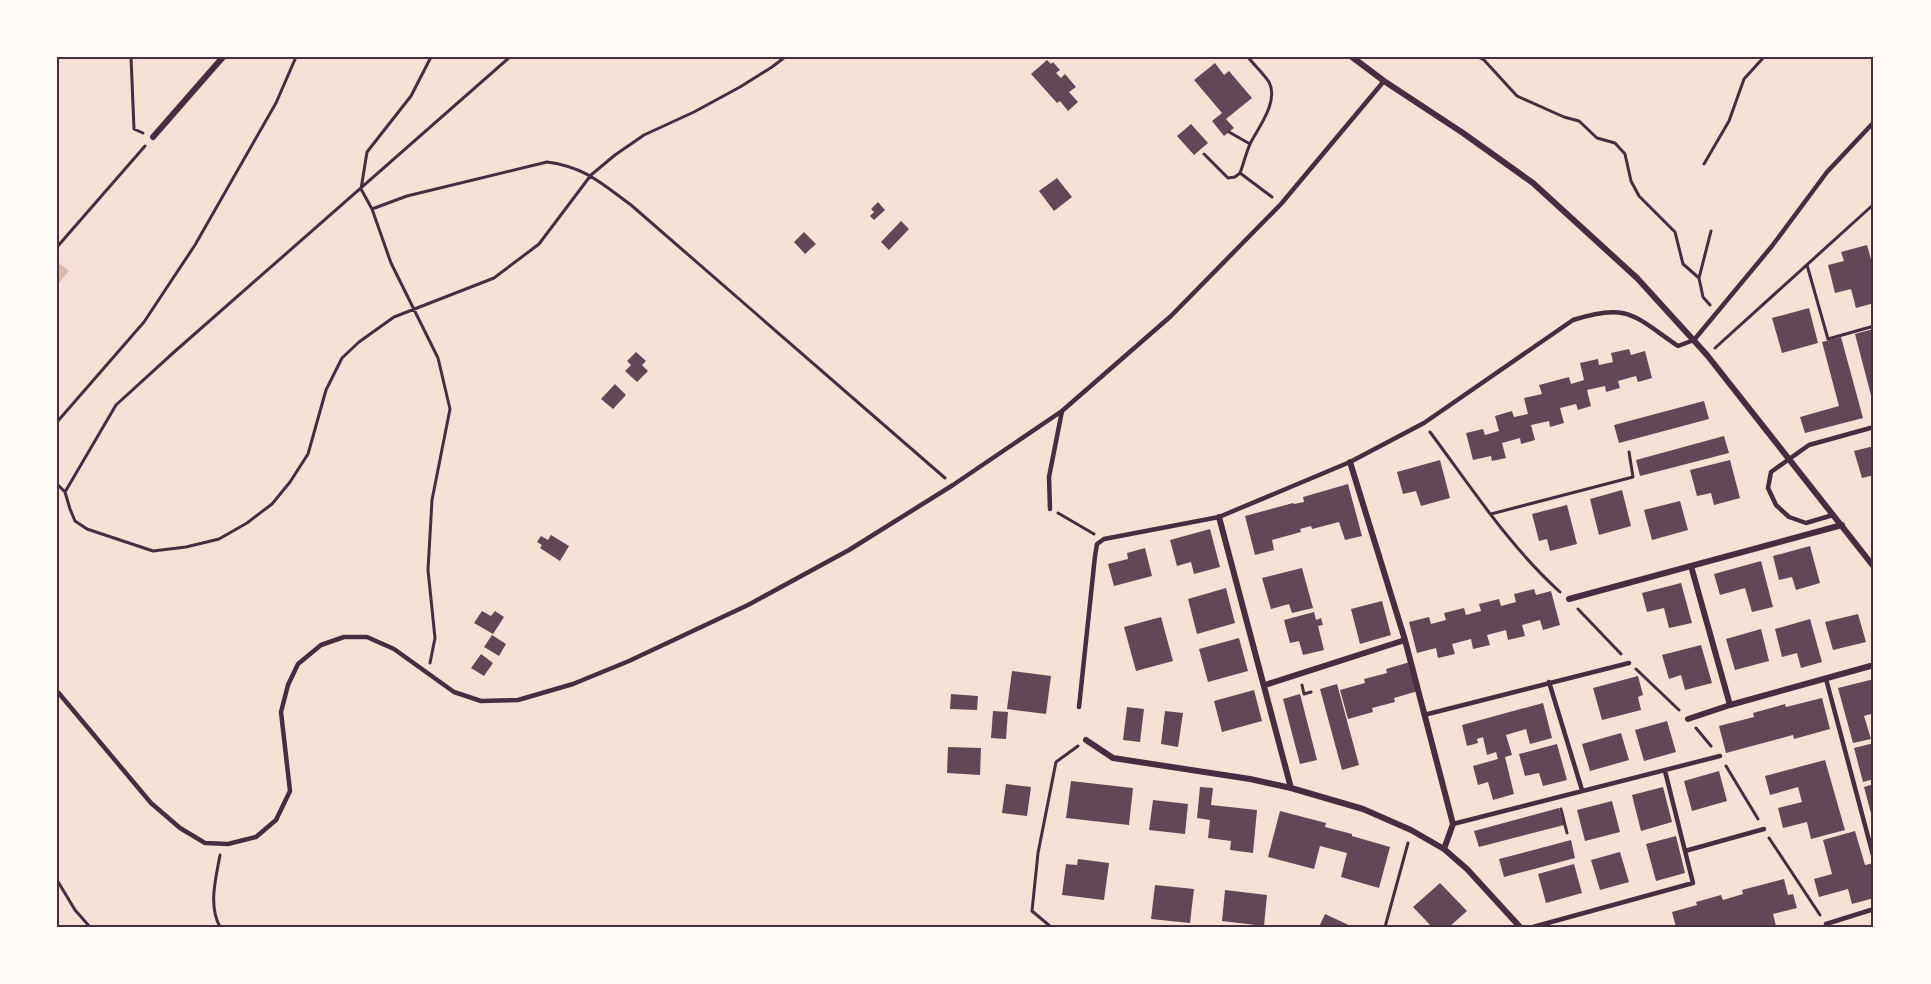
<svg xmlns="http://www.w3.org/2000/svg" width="1931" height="984" font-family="Signika,sans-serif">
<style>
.water{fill:#dcb8b0}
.building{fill:#644757}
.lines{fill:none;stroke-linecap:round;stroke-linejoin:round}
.path{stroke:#4a2c40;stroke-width:3}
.service{stroke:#4a2c40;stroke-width:4.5}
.minor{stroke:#4a2c40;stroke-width:6}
.neatline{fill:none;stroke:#4a2c40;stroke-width:2}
</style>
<rect width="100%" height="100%" fill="#f7e1d7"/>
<path class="water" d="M57 262 69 271 57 285Z"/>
<path class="building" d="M1047 60 1051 64 1053 62 1060 70 1056 73 1061 78 1065 74 1076 87 1069 92 1078 102 1068 111 1060 101 1057 103 1031 74Z
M1215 63 1224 75 1229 71 1252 98 1226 119 1234 128 1224 136 1212 121 1222 113 1194 80Z
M1191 124 1208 143 1194 155 1177 136Z
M1057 178 1072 197 1054 211 1039 191Z
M878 202 885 210 874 220 870 216 874 212 871 209Z
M901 221 909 229 889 250 881 242Z
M804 232 816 244 805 254 794 242Z
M1867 245 1874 270V303L1856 308 1851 289 1835 293 1828 265 1844 261 1841 252Z
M1809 308 1818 343 1782 353 1772 318Z
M1873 329 1874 332 1873 403 1855 334Z
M1841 337 1863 418 1805 433 1800 417 1839 406 1822 342Z
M1629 349 1631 355 1645 351 1652 378 1638 382 1636 376 1618 381 1620 388 1606 392 1605 386 1587 390 1591 406 1578 410 1576 404 1560 408 1564 423 1550 427 1549 421 1531 425 1535 440 1521 444 1520 438 1502 443 1506 458 1492 461 1491 456 1473 460 1466 433 1483 429 1485 435 1499 431 1495 416 1512 411 1514 417 1528 414 1524 398 1542 394 1539 385 1569 377 1571 384 1584 380 1580 363 1598 359 1599 365 1613 362 1611 353Z
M636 352 646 361 642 365 648 371 637 382 625 371 631 365 627 361Z
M615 384 626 395 613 409 601 399Z
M1704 401 1709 419 1619 443 1614 425Z
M1724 436 1729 453 1640 476 1636 460Z
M1874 446V475L1862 478 1854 451Z
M1440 460 1450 498 1421 506 1416 491 1403 494 1397 472Z
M1730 460 1740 498 1714 505 1711 493 1697 496 1690 470Z
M1348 484 1362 536 1345 540 1339 522 1312 529 1311 526 1300 529 1301 532 1272 540 1274 550 1255 555 1245 516 1293 503 1294 504 1304 502 1303 497Z
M1622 490 1631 526 1599 535 1590 499Z
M1680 501 1688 530 1652 540 1644 510Z
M1567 505 1577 544 1550 551 1547 539 1539 541 1532 514Z
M1210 529 1220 567 1194 574 1191 562 1177 566 1170 540Z
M551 535 569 546 560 561 540 548 542 545 537 542 541 536 548 540Z
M1810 546 1820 583 1796 590 1792 577 1779 580 1773 556Z
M1145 548 1152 576 1114 586 1108 564 1128 559 1127 553Z
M1761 561 1773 607 1752 612 1745 588 1720 595 1714 574Z
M1302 568 1313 608 1292 613 1289 604 1271 609 1262 578Z
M1681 583 1692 623 1669 628 1664 608 1647 612 1642 593Z
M1226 588 1235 623 1197 634 1188 599Z
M1534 589 1536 595 1551 591 1560 625 1543 630 1540 620 1522 625 1525 636 1508 640 1506 630 1487 635 1490 645 1473 649 1471 639 1452 644 1455 654 1438 658 1436 648 1417 653 1409 622 1429 617 1431 624 1446 620 1444 613 1464 608 1466 615 1481 611 1479 604 1499 599 1501 606 1516 602 1514 594Z
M1382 601 1391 635 1360 644 1351 609Z
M482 611 491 616 495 611 504 617 493 634 474 623Z
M1314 612 1316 620 1321 618 1323 625 1318 626 1324 650 1303 655 1299 641 1290 643 1284 620Z
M1858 614 1866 642 1833 650 1825 622Z
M1161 617 1173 661 1136 671 1124 627Z
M1810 619 1822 662 1801 668 1797 653 1782 657 1775 629Z
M1761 629 1769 661 1735 670 1726 639Z
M492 635 506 644 499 656 484 647Z
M1239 638 1248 671 1208 682 1199 649Z
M1701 645 1712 683 1685 690 1681 675 1669 679 1662 655Z
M481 654 493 663 484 676 471 668Z
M1410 662 1418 691 1394 698 1395 702 1372 708 1373 712 1348 719 1340 690 1365 683 1364 679 1387 673 1386 669Z
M1012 671 1051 676 1046 714 1007 709Z
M1638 676 1643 695 1638 697 1641 710 1602 720 1593 688Z
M1874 679V713L1864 716 1871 739 1853 743 1838 688Z
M1337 684 1359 765 1342 770 1320 689Z
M1254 690 1262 721 1222 732 1214 701Z
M951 694 978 696 977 710 950 709Z
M1300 694 1317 760 1300 764 1283 699Z
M1822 698 1830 729 1794 739 1793 735 1726 753 1719 726 1754 717 1753 713 1785 704 1786 707Z
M1543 703 1552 738 1530 744 1526 729 1506 735 1512 755 1505 757 1514 794 1493 800 1488 782 1478 785 1473 766 1498 759 1496 752 1487 755 1483 737 1477 739 1478 743 1467 746 1462 725Z
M1127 707 1144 709 1140 742 1123 740Z
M993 711 1008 712 1006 739 991 738Z
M1165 711 1183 713 1178 747 1161 744Z
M1667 721 1676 752 1644 761 1635 730Z
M1621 733 1629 760 1590 771 1582 744Z
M1874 743V779L1863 782 1854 748Z
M1557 744 1567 780 1543 786 1539 773 1525 776 1519 754Z
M948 747 981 748 980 775 947 773Z
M1825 760 1845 830 1811 839 1807 822 1783 828 1778 808 1802 802 1798 787 1770 795 1765 776Z
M1719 771 1727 801 1692 811 1684 781Z
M1071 781 1133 788 1129 825 1066 818Z
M1006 784 1031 787 1027 816 1002 813Z
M1874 784V820L1873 821 1864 787Z
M1200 787 1213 788 1211 805 1257 810 1253 853 1230 850 1231 841 1208 838 1210 820 1197 818Z
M1663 787 1672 822 1641 831 1632 795Z
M1153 800 1188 804 1185 834 1149 830Z
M1612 801 1620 832 1585 841 1577 810Z
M1559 808 1564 825 1479 847 1474 831Z
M1280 811 1326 823 1325 827 1352 834V836L1390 847 1379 888 1341 877 1347 853 1320 846 1314 869 1268 857Z
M1855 831 1865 865 1874 863V898L1852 904 1848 889 1819 897 1814 879 1832 874 1823 840Z
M1676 836 1685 873 1656 881 1646 844Z
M1571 840 1575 858 1504 877 1499 859Z
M1620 852 1629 882 1600 890 1591 860Z
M1078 859 1109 863 1104 900 1062 895 1066 864 1077 865Z
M1574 864 1582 893 1546 903 1538 874Z
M1784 879 1788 895 1793 894 1797 908 1773 914 1776 926 1770 927H1676L1672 912 1697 905 1696 902 1721 895 1723 900 1743 894 1742 890Z
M1440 883 1467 911 1449 927H1432L1413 907Z
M1155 885 1194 889 1190 923 1151 919Z
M1225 890 1267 895 1264 926 1222 921Z
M1325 914 1353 927H1319Z"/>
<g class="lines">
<path class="path" d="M131 57 134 129 143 133
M510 57 173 353 116 405 65 492 70 509 75 521 87 529 153 551 186 547 219 539 247 523 272 504 290 482 308 454 326 390 342 358 359 342 394 317 494 278 539 244 591 175 615 155 644 135 694 112 740 87 772 67 785 57
M1248 57C1254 65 1263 73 1269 82 1279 101 1259 127 1251 142 1246 152 1244 163 1240 173L1272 197
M1478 57 1484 60 1517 96 1564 117 1579 121 1597 138 1615 143 1625 154 1631 181 1639 196 1675 232 1683 264 1699 278 1703 297 1710 305
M1229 132 1250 144
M1204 154 1228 178 1235 177 1240 173
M1704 164 1729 121 1744 79 1764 57
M372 209 407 196 547 162C585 167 601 183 631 205L945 478
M57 247 145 146
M1807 265 1828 339 1874 326
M1699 278 1711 231
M1715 348 1874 204
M57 422 144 322 195 245 276 103 296 57
M1430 432C1471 487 1509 546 1560 592
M57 484 65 492
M1058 513 1094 534
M1491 514 1633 477 1629 452
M1578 609 1621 654
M430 663 435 638 428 570 432 500 450 409 438 358 391 263 372 209 361 189 367 152 411 96 431 57
M1636 669 1679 710
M1302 685 1304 694 1311 692
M1696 728 1711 746
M1726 766 1758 819
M1561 809 1567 833
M1769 838 1820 915
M220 855C216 878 208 905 220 927
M57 880 75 910 90 927
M1051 927 1032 911 1038 853 1056 762 1078 746
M1385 927 1408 843"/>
<path class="service" d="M1050 509 1049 477 1062 411
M1833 515 1806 523 1789 517 1776 505 1768 488 1771 472 1809 445 1874 427
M1826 679 1874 859
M1549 682 1582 790
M57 691 151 803 180 828 205 843 228 844 256 837 276 820 290 791 281 712 288 685 298 664 321 645 344 637H367L394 649 454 692 481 701 518 700 573 684 629 661 748 605 849 550 953 485 1062 411 1171 316 1281 204 1384 81
M1079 707 1095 556 1097 544 1104 539 1219 517 1350 462 1424 423 1573 320C1628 302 1634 316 1678 346L1694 340 1772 246 1827 172 1874 122
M1424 715 1629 663
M1453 824 1720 756
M1685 851 1764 829
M1826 924 1874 909
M1533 927 1693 883 1665 771"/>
<path class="minor" d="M1352 57 1384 81 1463 133 1533 183 1637 278 1707 355 1874 567
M153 137 223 57
M1350 462 1405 640 1453 824 1444 849
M1219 517 1291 788
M1691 566 1730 705
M1569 599 1842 525
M1265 685 1405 640
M1688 719 1730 705 1874 665
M1086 740 1113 758 1250 779 1291 788 1363 809 1411 830 1444 849 1467 869 1520 927"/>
</g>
<rect width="1931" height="984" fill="none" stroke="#fffaf5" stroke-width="117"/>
<rect x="58" y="58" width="1814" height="868" class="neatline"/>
</svg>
